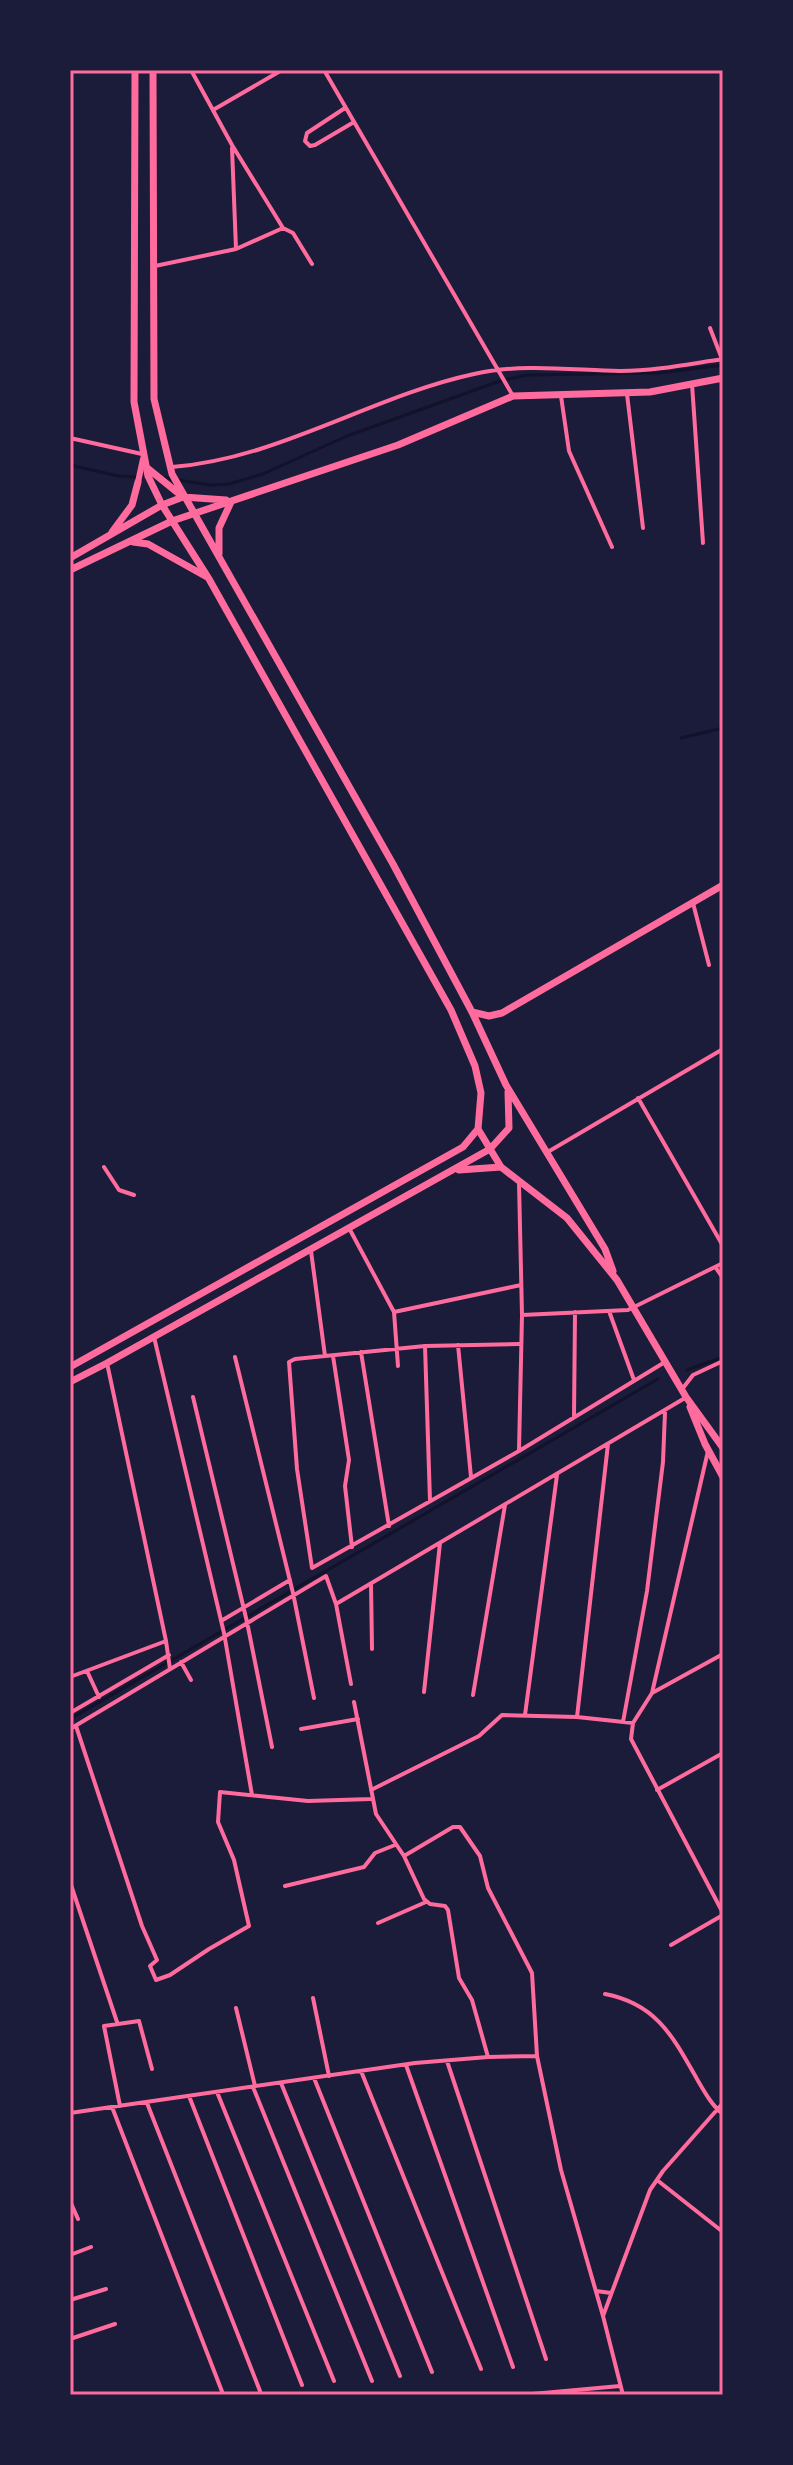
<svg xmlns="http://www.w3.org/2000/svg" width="793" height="2465" font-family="Mulish,sans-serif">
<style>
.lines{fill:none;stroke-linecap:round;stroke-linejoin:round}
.stream{stroke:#12122b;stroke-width:3}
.service{stroke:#ff6b9d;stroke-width:2}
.minor{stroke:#ff6b9d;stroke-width:4}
.secondary{stroke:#ff6b9d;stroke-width:6}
.primary{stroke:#ff6b9d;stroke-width:7}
.neatline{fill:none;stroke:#ff6b9d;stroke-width:3}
</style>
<rect width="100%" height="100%" fill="#1b1b3a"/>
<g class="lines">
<path class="stream" d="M70 465 118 476 137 477
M165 478 210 485 229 484 263 474 347 436 500 381 527 375 659 373 723 365
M681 738 723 728
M687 1370 723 1357
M70 1719 658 1379"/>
<path class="service" d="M70 549 73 555"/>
<path class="minor" d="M191 70 232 145 283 228 293 233 312 264
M324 70 513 396
M345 108 307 133 305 141 310 146 315 145 354 122
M213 110 282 70
M232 148 236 249
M155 266 236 249 283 228
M710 328 722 359
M692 384 703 543
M627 394 643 528
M561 396 569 451 612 547
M70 438 142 454
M172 467C278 459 372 396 474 374 523 363 571 370 620 371 655 371 689 364 723 359
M693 903 709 965
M638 1098 723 1246
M546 1153 723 1049
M104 1167 119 1190 134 1195
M349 1228 394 1312 398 1366
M311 1251 325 1356
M716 1268 723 1278
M609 1311 634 1380
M394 1312 521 1285
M522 1315 628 1310 723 1263
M154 1337 224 1633 252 1795
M519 1344 425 1346 295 1359 289 1362 297 1469 312 1568 519 1451 665 1362
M458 1345 471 1477
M425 1346 430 1501
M361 1352 389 1526
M333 1356 349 1460 345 1486 352 1547
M235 1357 293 1593 314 1698
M107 1363 166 1641 170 1669
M683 1388 693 1375 723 1361
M193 1397 247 1622 272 1747
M574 1417 575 1312
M519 1450 522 1315 519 1183
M708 1451 652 1693 633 1723 631 1739 723 1913
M371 1584 372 1649
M70 1596H71
M336 1604 685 1398
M221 1621 290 1580
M181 1662 191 1680
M87 1671 99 1697
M70 1677 166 1641
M424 1692 440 1543
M652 1693 723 1654
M473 1695 505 1505
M354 1702 376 1814 404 1856 424 1899 430 1904 445 1906 448 1910 459 1978 472 2000 488 2057
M70 1713 169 1655
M525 1715 557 1475
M577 1717 608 1444
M623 1722 647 1591 663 1462 665 1412
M76 1726 142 1926 157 1960 150 1966 156 1980 170 1975 209 1949 249 1926 234 1860 218 1822 220 1792 308 1801 371 1799
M70 1729 326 1576 336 1604 351 1684
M301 1729 358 1719
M371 1790 479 1736 502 1715 577 1717 633 1723
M657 1790 723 1753
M404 1856 453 1827H460L480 1856 488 1888 532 1973 537 2056 561 2170 603 2316
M70 1882 117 2022
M285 1886 364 1867 375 1853 395 1845
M378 1923 426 1902
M671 1945 723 1915
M605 1994C657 2004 673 2037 697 2079 704 2091 712 2106 723 2114
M313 1998 329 2076
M236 2008 255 2086
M447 2061 546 2359
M406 2065 513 2367
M361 2071 481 2369
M314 2078 432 2372
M281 2083 400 2376
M253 2087 372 2381
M217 2092 334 2381
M189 2096 302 2385
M147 2103 260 2391
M120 2106 104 2026 139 2021 152 2069
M112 2107 223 2394
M70 2113 415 2063 488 2057 537 2056
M657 2180 723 2232
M70 2201 78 2219
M70 2255 91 2247
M596 2291 611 2293
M70 2300 106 2289
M70 2339 115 2324
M521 2395 620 2386
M623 2395 603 2316 650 2190 663 2171 723 2103"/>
<path class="secondary" d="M138 482 143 459"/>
<path class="primary" d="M135 70 134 402 148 476 162 505 209 579 451 1010 475 1066 481 1093 478 1129 501 1167 567 1218 617 1280 686 1397 723 1448
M153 70 154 399 172 474 393 864 472 1012 506 1085 605 1249 613 1271
M146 467 183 497 226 500
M112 532 132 505 138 482
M133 542 148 544 207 577
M219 554V528L231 502
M70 558 162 505 183 497
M70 570 172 521 398 445 513 396 650 392 723 378
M472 1012 489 1016 502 1013 723 885
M459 1170 501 1167
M70 1367 463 1147 478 1129
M70 1382 107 1363 490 1149 509 1128 508 1092
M690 1407 705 1444 723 1477"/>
</g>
<rect width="793" height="2465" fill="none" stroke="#1b1b3a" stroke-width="144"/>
<rect x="72" y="72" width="649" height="2321" class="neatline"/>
</svg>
